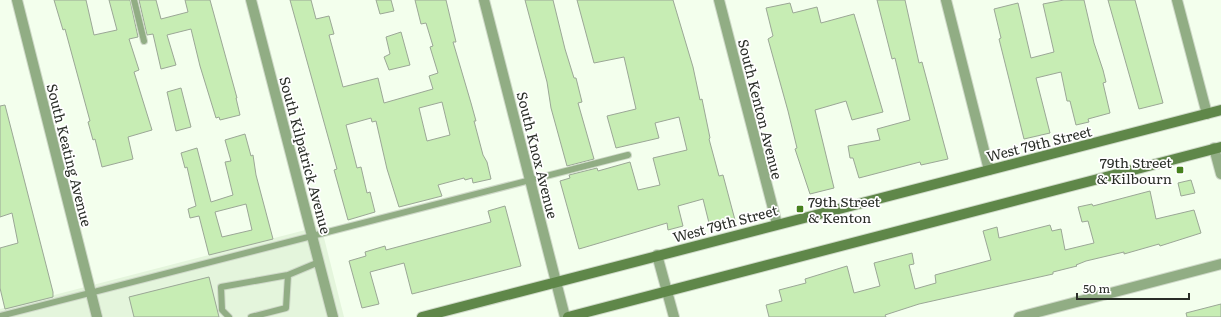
<svg xmlns="http://www.w3.org/2000/svg" width="1221" height="317" font-family="Literata,serif">
<style>
.built{fill:#e4f5dc}
.building{fill:#c7edb4;stroke:#9ba796;fill-rule:evenodd}
.lines{fill:none;stroke-linecap:round;stroke-linejoin:round}
.lane-casing{stroke:#cfd9c9;stroke-width:8}
.street-casing{stroke:#cfd9c9;stroke-width:12}
.secondary-casing{stroke:#cfd9c9;stroke-width:12}
.lane{stroke:#91ad84;stroke-width:6}
.street{stroke:#91ad84;stroke-width:10}
.secondary{stroke:#5f8749;stroke-width:10}
.poi-dot{fill:#46811d;stroke:#fff;stroke-width:1.5}
.labels{text-anchor:middle;dominant-baseline:central;stroke-width:3.5;stroke-linejoin:round;paint-order:stroke}
.street-label{font-size:14px;fill:#292d27;stroke:#fff}
.poi-label{font-size:14px;fill:#292d27;stroke:#fff;text-anchor:end}
</style>
<rect width="100%" height="100%" fill="#f3ffed"/>
<path class="built" d="M321 226 344 317H0V309Z"/>
<path class="building" d="M54 0H86L94 35 117 30 109 0H130L138 37 129 39 139 70 134 72 152 130 128 137 133 159 102 167 95 139 93 140 88 122 90 121 65 29 63 30Z
M139 0H156L161 19 188 12 185 0H210L237 98H236L240 115 220 120 219 117 216 118 200 66 191 29 167 35 176 65 161 69 153 34 147 35Z
M290 0H311L316 19 329 16 334 34 329 35 343 87 378 78 384 103 433 89 429 76 438 73 430 47 433 46 426 23 421 24 415 0H446L456 42H453L471 103 476 121H474L483 155 487 162 491 179 473 183 472 178 465 180 464 178 438 185 442 196 399 207 387 169 376 121 372 122 371 118 346 125 357 168 361 167 367 193 370 192 375 212 348 220 334 170 337 169ZM442 102 450 135 427 141 419 108Z
M376 0H391L394 11 380 14Z
M525 0H553L565 49 574 78H576L582 102 578 103 594 159 567 166 551 108 547 82Z
M577 0H673L693 67 700 100 702 99 710 138 709 139 719 176 723 175 735 220 710 227 703 199 678 206 683 226 668 230 667 223 579 249 560 181 570 178 569 175 597 168 598 171 630 162 638 190 660 185 653 158 687 150 679 117 655 123 659 138 616 148 607 116 636 109 624 57 594 63Z
M877 0H905L919 63 922 62 948 159 921 165 920 162 859 178 853 158H850L848 146 880 140 877 129 910 120 895 58 892 59Z
M1064 0H1084L1094 43 1103 70 1106 82 1103 83 1110 113 1088 119 1089 122 1076 125 1070 101H1067L1061 72 1036 78 1050 133 1024 139 999 39 1001 38 994 9 1018 3 1031 58 1054 52 1043 4Z
M1108 0H1135L1163 103 1139 109Z
M790 3 793 13 817 7 821 23 854 14 883 112 852 120 846 101 815 110 834 188 810 194 795 149 797 148 788 111 768 39 773 36 766 8Z
M401 32 410 65 389 70 384 57 390 54 386 37Z
M181 88 191 127 176 131 167 92Z
M5 105 53 292V297L5 309 0 288V248L18 243 12 213 0 217V106Z
M245 134 251 156 253 155 256 175 273 239 209 255 199 216 190 218 188 209 196 206 187 167 185 168 181 153 197 148 211 202 233 195 225 162 231 161 225 140ZM246 204 252 230 222 237 215 212Z
M1191 180 1195 193 1181 196 1178 183Z
M1150 191 1156 219 1194 210 1201 233 1160 246 1159 244 1124 254V252L1086 261 1076 265 1077 266 1053 272V274L919 304 885 315 886 317H769L766 305 782 301 779 290 806 283 805 279 847 266 854 293 880 286 874 263 912 253 914 264 909 265 915 289 936 283 935 275 991 260 983 231 997 227 999 238 1050 225 1052 231 1061 229 1065 250 1094 243 1088 221 1082 222 1078 207 1092 204 1093 206Z
M505 206 521 266 412 294 404 263 370 272 379 304 362 308 349 261 366 256 365 252 385 246 386 250 491 222 488 211Z
M209 277 219 317H134L129 297Z
M1221 304V317H1187L1186 313Z"/>
<g class="lines">
<g class="lane-casing">
<path id="lane" d="M134 0 144 41
M0 316 628 155
M229 317 222 310 221 287 288 275 319 262
M251 317 286 308 288 275"/>
</g>
<g class="street-casing">
<path id="street" d="M17 0 97 317
M251 0 333 317
M484 0 565 317
M719 0 777 224
M946 0 989 170
M1177 0 1207 114
M1214 148 1221 174
M657 255 674 317
M1019 317 1221 264"/>
</g>
<g class="secondary-casing">
<path id="secondary" d="M422 317 1221 110
M568 317 1221 147"/>
</g>
<use href="#lane" class="lane"/>
<use href="#street" class="street"/>
<use href="#secondary" class="secondary"/>
</g>
<g class="poi-dot">
<rect x="1176" y="166" width="8" height="8" rx="2"/>
<rect x="796" y="205" width="8" height="8" rx="2"/>
</g>
<g class="labels">
<g class="street-label">
<text transform="translate(761 109) rotate(76)">South Kenton Avenue</text>
<text transform="translate(1039 143) rotate(-14)">West 79th Street</text>
<text transform="translate(70 155) rotate(76)">South Keating Avenue</text>
<text transform="translate(306 155) rotate(75)">South Kilpatrick Avenue</text>
<text transform="translate(538 155) rotate(76)">South Knox Avenue</text>
<text transform="translate(725 223) rotate(-15)">West 79th Street</text>
</g>
<g class="poi-label">
<text x="1172" y="162">79th Street<tspan x="1172" dy="16">&amp; Kilbourn</tspan></text>
<text x="808" y="201" text-anchor="start">79th Street<tspan x="808" dy="16">&amp; Kenton</tspan></text>
</g>
</g>
<path d="M1077 293v6h112v-6" fill="none" stroke="#292d27" stroke-width="2"/>
<text x="1083" y="293" font-size="12" fill="#292d27" stroke="#ffffff" stroke-width="3" paint-order="stroke">50 m</text>
</svg>
